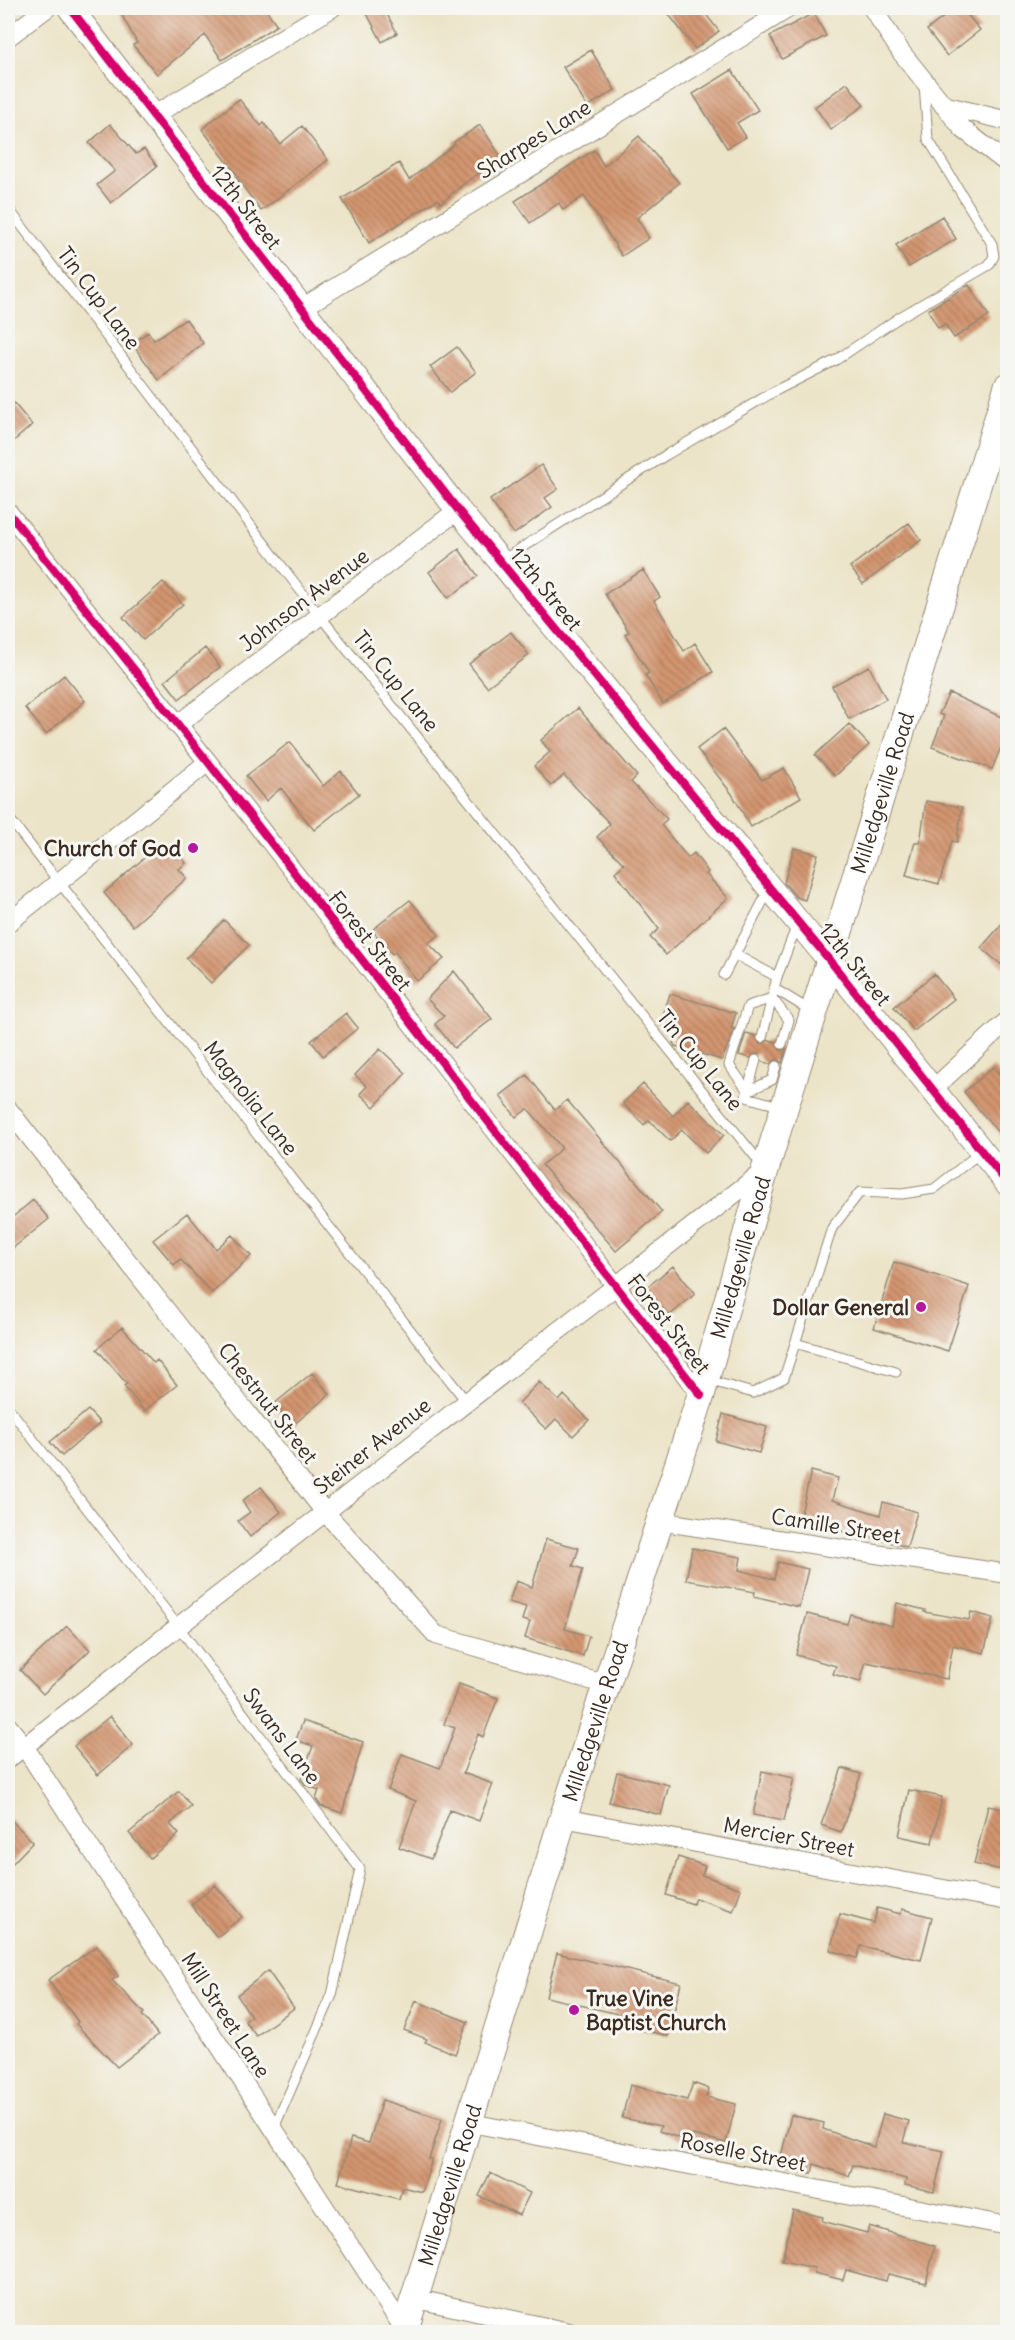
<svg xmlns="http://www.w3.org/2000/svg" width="1015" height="2340" font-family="Delius,sans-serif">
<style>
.building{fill:url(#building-back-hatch)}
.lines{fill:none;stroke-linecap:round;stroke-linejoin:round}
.service-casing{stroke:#948773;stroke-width:11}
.minor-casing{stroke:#948773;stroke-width:20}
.tertiary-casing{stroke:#948773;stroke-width:26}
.secondary-casing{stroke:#948773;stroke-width:29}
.service{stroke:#fff;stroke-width:9}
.minor{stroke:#fff;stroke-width:18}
.tertiary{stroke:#fff;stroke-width:24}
.secondary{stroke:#fff;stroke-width:27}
.cycleway-casing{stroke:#f6f6f2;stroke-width:11}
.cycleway{stroke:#d6006c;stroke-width:8}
.poi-dot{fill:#b5179e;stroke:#f6f6f2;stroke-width:2}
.labels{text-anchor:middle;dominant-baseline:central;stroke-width:6;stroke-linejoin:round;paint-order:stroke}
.street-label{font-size:21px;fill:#3b2a1e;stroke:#f6f6f2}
.poi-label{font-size:21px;font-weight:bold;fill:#3b2a1e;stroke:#f6f6f2;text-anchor:end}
</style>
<defs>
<pattern id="building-back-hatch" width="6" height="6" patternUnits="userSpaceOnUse" patternTransform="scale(1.5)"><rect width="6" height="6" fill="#d3956f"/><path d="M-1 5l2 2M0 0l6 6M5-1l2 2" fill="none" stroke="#ac7a5b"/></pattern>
</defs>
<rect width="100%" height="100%" fill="#f6f6f2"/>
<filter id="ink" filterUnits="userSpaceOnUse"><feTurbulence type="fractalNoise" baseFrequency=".0167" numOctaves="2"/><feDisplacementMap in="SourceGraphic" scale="12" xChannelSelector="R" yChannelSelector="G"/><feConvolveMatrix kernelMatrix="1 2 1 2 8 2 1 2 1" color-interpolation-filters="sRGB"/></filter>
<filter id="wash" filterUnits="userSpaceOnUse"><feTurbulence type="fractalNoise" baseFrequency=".008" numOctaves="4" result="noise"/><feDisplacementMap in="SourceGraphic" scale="24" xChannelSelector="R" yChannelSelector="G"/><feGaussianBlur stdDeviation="1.35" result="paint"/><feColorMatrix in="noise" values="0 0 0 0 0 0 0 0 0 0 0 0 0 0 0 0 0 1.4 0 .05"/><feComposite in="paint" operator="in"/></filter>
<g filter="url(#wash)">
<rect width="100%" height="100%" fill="#ece4c8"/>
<g id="blocks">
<path class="building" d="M118 8H265L277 25 222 60 205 35 157 74 133 45 137 43Z
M364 8H384L397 33 382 42Z
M664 8H701L719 31 695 49Z
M955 8H962L980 30 947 56 927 30Z
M814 13 826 36 782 59 770 36Z
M591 50 615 90 587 107 563 67Z
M732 70 758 110 737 123 746 137 727 148 693 94Z
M847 83 864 105 831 130 815 107Z
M239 99 261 126 264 123 280 144 302 126 328 160 261 211 236 177 238 176 202 129Z
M110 124 136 154 144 149 157 166 111 203 97 185 115 171 89 143Z
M480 125 502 158 466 182 441 203 438 199 369 243 342 199 399 163 409 180 455 144 454 142Z
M639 136 679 183 637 218 649 238 622 256 584 196 563 210 559 203 530 223 515 201 594 150 604 166Z
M942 216 956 239 909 267 896 245Z
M969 285 989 316 954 338 945 324 938 328 928 310Z
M186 319 203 343 159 380 132 344 148 332 154 340Z
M457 347 476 372 450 392 430 367Z
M8 396 32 425 8 446Z
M541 465 558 489 545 498 552 507 514 534 490 500Z
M909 523 921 540 863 584 850 567Z
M459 549 478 576 448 598 429 572Z
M643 570 660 597 654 601 684 651 695 643 713 672 663 704 645 675 649 673 625 634 629 632 605 594Z
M163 582 183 604 143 640 123 617Z
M511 632 529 655 487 687 469 664Z
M205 648 220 667 179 699 165 681Z
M869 666 886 699 849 719 832 686Z
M64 675 85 701 46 734 25 708Z
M949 693 1008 720V730L992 769 932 747 944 716 939 714Z
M578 708 637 776 631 782 667 819 661 825 688 858 694 853 708 872 706 874 728 898 666 955 650 937 659 929 615 872 624 864 597 837 610 824 564 775 551 786 534 766 550 752 541 740Z
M849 724 869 745 835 776 815 755Z
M723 729 762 780 784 768 801 797 751 827 732 794 697 749Z
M290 742 323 786 341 771 359 794 314 830 281 788 266 801 246 776Z
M926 801 962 807 957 842 952 841 939 884 906 875 915 842 920 843Z
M159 845 168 855 175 850 186 863 179 869 187 878 133 926 104 893Z
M794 848 818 854 805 900 796 897 784 883Z
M410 900 439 935 428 943 444 959 417 981 395 952 392 954 372 930Z
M1008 917V970L981 948Z
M224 920 249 945 211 983 186 958Z
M454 971 492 1019 454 1048 435 1024 444 1016 427 999Z
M934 974 954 999 914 1031 894 1007Z
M670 994 736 1013 731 1028 734 1029 722 1060 675 1046 673 1043 677 1030 660 1025Z
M346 1013 358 1028 323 1056 311 1041Z
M746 1033 756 1036 760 1044 769 1040 776 1042 780 1050 786 1049 782 1063 777 1059 770 1064 763 1062 757 1053 750 1058 739 1055Z
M380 1049 406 1073 374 1107 360 1094 367 1086 355 1075Z
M993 1067 1008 1084V1144L964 1092Z
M527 1075 555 1110 567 1100 662 1212 616 1251 542 1165 562 1148 528 1109 516 1117 500 1096Z
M643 1084 673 1116 688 1100 724 1135 706 1153 682 1130 670 1141 649 1120 644 1125 623 1103Z
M33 1200 49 1219 8 1252V1221Z
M187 1213 216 1249 232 1235 251 1256 212 1293 180 1259 174 1265 153 1240Z
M894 1262 969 1286 948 1351 874 1328Z
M673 1266 695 1294 669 1316 646 1288Z
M122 1327 154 1363 157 1360 177 1385 144 1411 124 1386 127 1384 97 1349Z
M312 1373 330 1394 292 1426 274 1404Z
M539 1382 559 1401 564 1395 589 1420 573 1436 556 1419 546 1429 519 1403Z
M88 1410 100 1423 62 1456 50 1442Z
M723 1414 767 1427 759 1453 716 1441Z
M811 1471 838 1478 832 1500 880 1515 883 1502 917 1512 907 1547 869 1536 868 1540 835 1529 836 1526 800 1518Z
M261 1487 281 1512 250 1537 238 1521 250 1512 242 1501Z
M546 1539 579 1548 573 1566 583 1569 565 1629 589 1636 583 1656 525 1638 530 1622 522 1620 526 1607 509 1602 516 1581 532 1587Z
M692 1548 741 1557 739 1570 774 1579 778 1562 808 1569 799 1607 754 1596 755 1592 686 1580Z
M897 1603 925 1610 924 1612 969 1620 971 1612 993 1618 984 1653 953 1645 947 1679 866 1662 860 1682 833 1674 836 1666 796 1655 807 1614 847 1624 850 1614 892 1626Z
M67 1626 90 1650 43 1694 20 1670Z
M459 1684 498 1698 483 1737 478 1734 463 1773 493 1784 479 1821 450 1810 431 1859 399 1847 416 1801 388 1790 402 1754 440 1768 455 1728 444 1724Z
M110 1716 133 1745 98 1775 74 1746Z
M303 1721 363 1742 342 1813 321 1806 316 1799 319 1790 306 1785 301 1779 313 1746 296 1740Z
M842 1768 861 1774 841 1832 821 1825Z
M762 1771 794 1778 784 1821 753 1815Z
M617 1772 669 1785 661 1815 609 1802Z
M909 1790 942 1797 932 1843 899 1836Z
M179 1791 191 1806 170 1824 179 1834 150 1858 129 1833Z
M988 1806 1008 1810V1847L1002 1870 974 1864Z
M8 1817 33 1842 8 1868Z
M678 1857 705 1866 702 1875 741 1889 733 1911 695 1898 693 1904 666 1895Z
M215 1885 242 1917 217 1937 191 1905Z
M877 1908 901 1914 902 1909 932 1917 921 1960 861 1946 857 1958 830 1950 840 1914 874 1923Z
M97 1946 118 1976 112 1980 144 2013 142 2015 158 2035 117 2067 76 2024 78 2022 48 1980Z
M557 1953 681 1983 668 2036 615 2023 618 2014 546 1997Z
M268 1971 294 2008 256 2036 245 2021 251 2016 237 1995Z
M416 2001 468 2022 455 2054 425 2042 427 2039 404 2030Z
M693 2083 709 2089 706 2097 736 2104 726 2143 693 2135 691 2142 659 2131 661 2126 622 2118 630 2085 687 2100Z
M382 2100 442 2119 429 2159H432L422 2192 402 2187 399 2199 338 2183 351 2138 369 2143Z
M883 2114 909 2121 903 2142 944 2151 934 2192 905 2185 906 2179 853 2165 849 2176 814 2164 812 2173 779 2165 791 2115 824 2123 823 2129 874 2147Z
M490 2173 530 2193 519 2215 479 2196Z
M793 2210 823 2217 822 2221 867 2233 869 2226 935 2246 926 2283 888 2274 886 2281 846 2270 843 2280 814 2273 815 2268 782 2261Z"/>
</g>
</g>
<g filter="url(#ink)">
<use href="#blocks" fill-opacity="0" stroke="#948773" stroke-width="1.5"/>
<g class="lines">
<g class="service-casing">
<path id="service" d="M8 208 320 616 762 1165
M501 561 666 455 775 391 836 360 900 317 989 265 994 256 992 244 928 139 924 84
M8 817 466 1401
M734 954 777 977
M724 975 769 890
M775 989 811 1011
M772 998 789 1020 782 1044
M762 1038 777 977 797 925
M756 1060 746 1097 783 1107
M748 1091 729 1065 748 1006 772 998
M748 1091 772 1080 776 1066
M795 1343 896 1372
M708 1380 753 1393 784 1378 832 1228 860 1192 902 1194 934 1189 982 1151
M8 1407 178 1626 360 1869 332 1995 274 2128"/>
</g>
<g class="minor-casing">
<path id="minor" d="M872 8 901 52 963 129 1008 164
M8 37 47 8
M943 105 1008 121
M151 117 332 8
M302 308 789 8
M8 512 208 762 701 1395
M177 725 458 510
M8 923 208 762
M933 1089 1008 1020
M8 1109 324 1511 436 1635 607 1685
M658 1521 1008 1574
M8 1726 24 1746 406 2332
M8 1759 765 1170
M563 1818 1008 1901
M471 2123 1008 2226
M417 2299 569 2332"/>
</g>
<g class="tertiary-casing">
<path id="tertiary" d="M70 8 458 510 831 962 1008 1184"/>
</g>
<g class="secondary-casing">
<g id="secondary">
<path id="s1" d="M404 2332 563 1818 701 1395 765 1170 1008 386"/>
</g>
</g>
<use href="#service" class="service"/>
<use href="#minor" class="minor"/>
<use href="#tertiary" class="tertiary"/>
<use href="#secondary" class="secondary"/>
<g class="cycleway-casing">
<path id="cycleway" d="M70 8 458 510 831 962 1008 1184
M8 512 208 762 701 1395"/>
</g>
<use href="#cycleway" class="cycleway"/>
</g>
</g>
<g class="poi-dot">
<circle cx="193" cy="848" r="6"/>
<circle cx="921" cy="1307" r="6"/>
<circle cx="574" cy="2010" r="6"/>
</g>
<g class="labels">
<g class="street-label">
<text transform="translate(534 139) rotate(-32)">Sharpes Lane</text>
<text transform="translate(246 207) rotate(52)">12th Street</text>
<text transform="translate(99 298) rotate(53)">Tin Cup Lane</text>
<text transform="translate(546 589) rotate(51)">12th Street</text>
<text transform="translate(304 600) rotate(-37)">Johnson Avenue</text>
<text transform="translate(396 681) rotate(51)">Tin Cup Lane</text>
<text stroke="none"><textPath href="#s1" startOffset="1612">Milledgeville Road</textPath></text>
<text transform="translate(370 941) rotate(52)">Forest Street</text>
<text transform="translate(855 964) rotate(51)">12th Street</text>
<text transform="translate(700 1060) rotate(51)">Tin Cup Lane</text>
<text transform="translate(251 1098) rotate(52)">Magnolia Lane</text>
<text stroke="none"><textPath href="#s1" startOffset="1126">Milledgeville Road</textPath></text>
<text transform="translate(669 1324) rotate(52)">Forest Street</text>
<text transform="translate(268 1403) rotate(52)">Chestnut Street</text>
<text transform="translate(372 1446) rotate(-38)">Steiner Avenue</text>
<text transform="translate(836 1526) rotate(9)">Camille Street</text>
<text stroke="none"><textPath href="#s1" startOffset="640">Milledgeville Road</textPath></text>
<text transform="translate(282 1736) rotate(53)">Swans Lane</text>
<text transform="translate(789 1837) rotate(11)">Mercier Street</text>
<text transform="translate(226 2015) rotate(57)">Mill Street Lane</text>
<text transform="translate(743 2152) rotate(11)">Roselle Street</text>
<text stroke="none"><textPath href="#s1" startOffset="154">Milledgeville Road</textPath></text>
</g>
<g class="poi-label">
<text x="181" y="848">Church of God</text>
<text x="909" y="1307">Dollar General</text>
<text x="586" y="1998" text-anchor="start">True Vine<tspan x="586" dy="24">Baptist Church</tspan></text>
</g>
</g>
<rect width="1015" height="2340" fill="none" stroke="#f6f6f2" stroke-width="30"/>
</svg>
